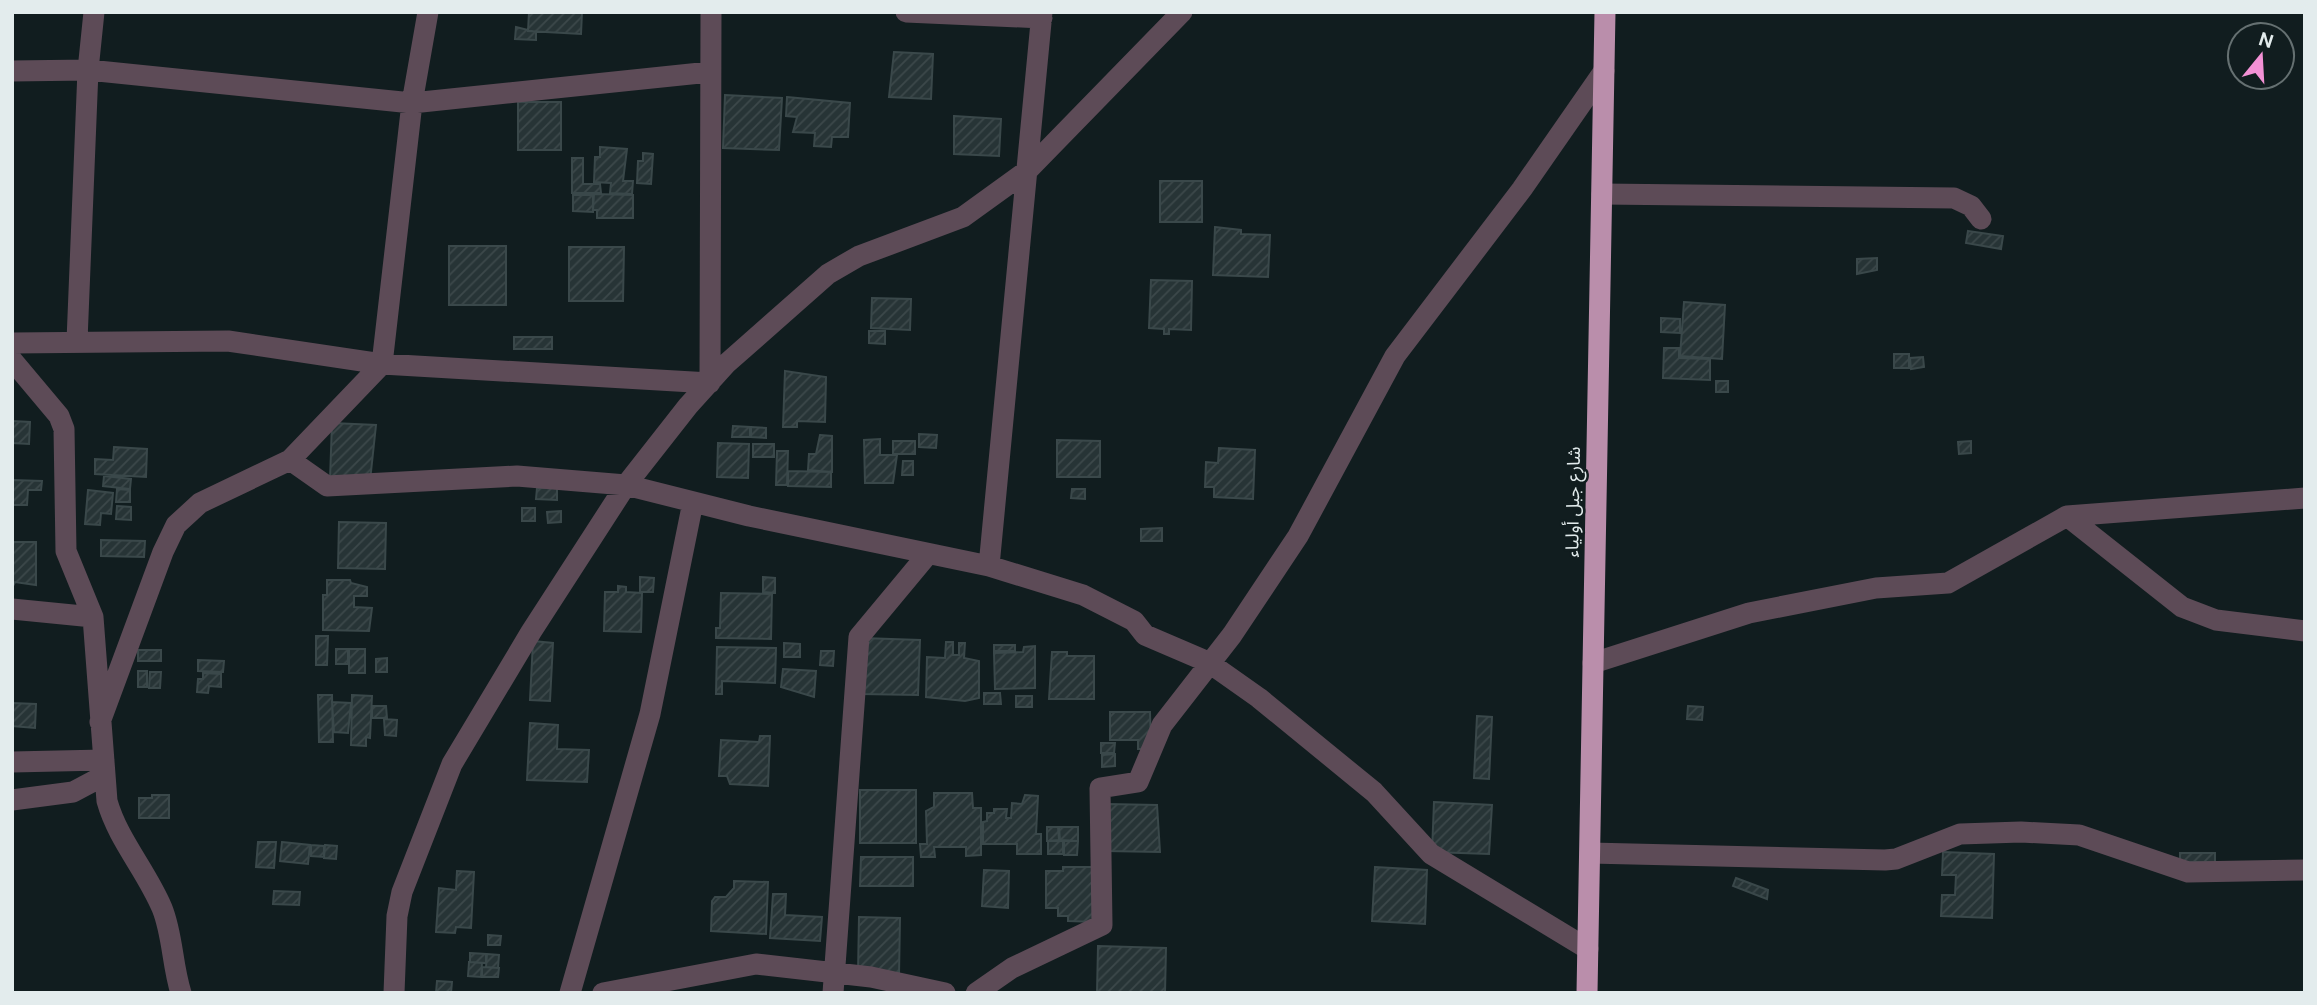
<svg xmlns="http://www.w3.org/2000/svg" width="2317" height="1005" font-family="'DM Sans','Noto Sans Arabic',sans-serif">
<style>
.building{fill:url(#building-hatch);stroke:#3a484a;stroke-width:2}
.lines{fill:none;stroke-linecap:round;stroke-linejoin:round}
.minor{stroke:#5d4b57;stroke-width:21}
.highway{stroke:#ba8eab;stroke-width:21}
.labels{text-anchor:middle;dominant-baseline:central;stroke-width:5;stroke-linejoin:round;paint-order:stroke}
.street-label{font-size:18px;fill:#e3eced;stroke:#111d1f}
</style>
<defs>
<pattern id="building-hatch" width="6" height="6" patternUnits="userSpaceOnUse" patternTransform="scale(1.75)"><rect width="6" height="6" fill="#273436"/><path d="M-1 1l2-2M0 6l6-6M5 7l2-2" fill="none" stroke="#3c484a"/></pattern>
</defs>
<rect width="100%" height="100%" fill="#111d1f"/>
<path class="building" d="M529 12H582L581 34 528 31Z
M516 27 536 32V40L515 39Z
M894 52 933 54 931 99 889 97Z
M725 95 782 98 779 150 723 148Z
M787 97 850 103 848 137H832L831 147 814 146 815 133 793 132 797 117 786 116Z
M518 102H561V150H518Z
M954 116 1001 119 999 156 954 154Z
M600 147 627 149 623 181H633L632 194 610 193 611 183 594 182 595 157H600Z
M643 153 653 154 651 184 637 183 638 161H643Z
M572 158H583V184H600L601 193H572Z
M1160 181H1202V222H1160Z
M594 194 633 195V218H597V210H593Z
M573 195H593V212L573 211Z
M1215 227 1241 230V234L1270 235 1268 277 1213 275Z
M1968 231 2003 236 2001 249 1966 243Z
M449 246H506V305H449Z
M569 247H624L623 301H569Z
M1877 258V270L1857 274V259Z
M1151 280 1192 281 1191 330 1169 329V334H1164V329L1149 328Z
M872 298 911 299 910 330 871 328Z
M1684 302 1725 305 1722 359 1680 356Z
M1661 318 1680 319V333L1661 332Z
M869 331H885V344L869 343Z
M514 337H552V349H514Z
M1664 348H1679V358L1710 359V380L1663 378Z
M1894 354H1909V368H1894Z
M1923 357 1924 367 1911 369 1910 358Z
M785 371 826 377 825 422 797 421V427H783Z
M1716 381H1728V392H1716Z
M12 421 30 422 29 444 12 443Z
M332 423 376 425 370 481 330 479Z
M733 426 750 427V437H732Z
M751 427 766 428V438L751 437Z
M919 434 937 435 936 448 919 447Z
M820 435 832 436V472L808 470 809 454H816Z
M880 439V455H897L893 483H865L864 440Z
M1057 440 1100 441V477H1057Z
M893 441H915V454H893Z
M1971 441V453L1959 454 1958 442Z
M718 443 749 444 748 478 717 477Z
M753 444H774V457H753Z
M114 447 147 449 146 477 95 474V459L113 460Z
M1219 448 1255 450 1253 499 1214 497V487H1205L1206 462 1218 463Z
M777 451H788L787 485H776Z
M903 461H913V475H902Z
M788 471 831 472V487L788 486Z
M104 476 131 479 130 489 103 486Z
M12 480 42 481 41 490H28L27 505H12Z
M537 488H557V500L536 499Z
M117 489 130 490V502H116Z
M1072 489H1085V499L1071 498Z
M88 490 113 493 111 514 101 513 100 525 85 524Z
M117 506 131 507V520L116 519Z
M522 508H535V521H522Z
M561 511V522L548 523 547 512Z
M339 522 386 523 385 569 338 568Z
M1162 528V541H1141V529Z
M101 540 145 541 144 557 101 556Z
M12 542H36V585L15 582 12 588Z
M640 577 654 578 653 592H640Z
M763 577 775 578V593L763 592Z
M327 580H350L351 583 367 587V596H354V607L372 608 369 631 323 630V595H327Z
M618 586 626 587V592L642 593 641 632 604 631 605 592H618Z
M721 593 772 594 771 639 716 638V628H720Z
M316 636H328L327 665H316Z
M862 638 920 640 918 695 861 694Z
M533 641 553 643 550 701 530 700Z
M946 642H953V655H959V643H965L964 658 979 661V698L965 701 926 697 927 657 945 658Z
M784 643 800 644V657H784Z
M994 645H1015V651H994Z
M1035 646V688L995 689 994 653 1023 652 1024 647Z
M717 647 776 648 775 683 722 681V694H716Z
M336 649H348V664H336Z
M349 649H365V673H349Z
M138 650H161V661H138Z
M821 651H834L833 666 820 665Z
M1052 652H1067V656H1094V699H1049Z
M387 658V672H376V659Z
M198 660 224 661 223 672 198 671Z
M783 669 816 671 814 697 781 687Z
M138 671H147V687H138Z
M150 672H161L160 688H149Z
M203 673 221 674V687L209 686 208 693 197 692 198 679H203Z
M984 693H1000L1001 704H984Z
M318 695H332L333 742H319Z
M352 695 372 696 370 738 366 737V746L351 745Z
M1016 696H1032V707H1016Z
M332 702 351 703 348 733 334 732Z
M12 703 36 704 35 728 12 726Z
M372 706H386L387 718H372Z
M1688 706 1703 707 1702 720 1687 719Z
M1110 712H1150L1151 749H1138V740H1110Z
M1477 716 1492 717 1489 779 1474 778Z
M384 719 397 720 396 736 385 735Z
M530 723 558 725 557 749 589 750 587 782 527 780Z
M760 736H770L768 786 730 784 727 776H719L721 740 759 742Z
M1101 743H1115L1114 753H1101Z
M1115 754V766L1102 767V755Z
M860 790H916V843H860Z
M934 793H972L973 808H981V855L966 856V847H934L935 857H921L920 844H927L926 811 934 807Z
M152 795H169V818H139V798H152Z
M1025 795 1038 796 1036 834H1041V854H1017V844H983V822L987 821V813H994V809H1007L1006 818H1011L1012 803 1022 804Z
M1434 802 1492 805 1489 854 1432 852Z
M1107 804 1157 805 1160 852 1106 851Z
M1047 827H1058L1059 840 1047 841Z
M1059 827H1078V841L1060 840Z
M1048 841H1063V854H1048Z
M1064 841H1078L1077 855H1064Z
M258 842H276L274 868 256 867Z
M282 842 310 845 308 864 280 861Z
M311 845 324 846V857L311 856Z
M325 845 337 846 336 859 324 858Z
M1943 852 1994 854 1992 918 1941 916 1942 895H1955L1956 875H1942Z
M2180 853H2215V862H2180Z
M861 857H913V886H860Z
M1063 867H1097V922L1068 921V916H1058V908H1046V871H1063Z
M1375 867 1427 870 1425 924 1372 921Z
M984 870 1009 871 1008 908 982 906Z
M457 871 474 872 471 928 456 927 455 933 436 932 439 888 456 890Z
M1736 878 1768 890 1767 899 1733 886Z
M734 881 768 882 766 934 711 931 712 901 715 897H726L734 888Z
M274 891 300 892 299 905 273 904Z
M773 894H786L785 915 822 917 820 941 770 938Z
M859 917 900 918 899 975 858 973Z
M488 935 501 936 500 945H488Z
M1098 946 1166 948 1165 993H1097Z
M470 953 486 954V963L470 962Z
M487 954 499 955 498 968 486 967Z
M469 962 482 963 481 977 468 976Z
M482 967 499 968 498 977H482Z
M437 981 452 982 451 993H436Z"/>
<g class="lines">
<path class="minor" d="M906 12 1042 18
M12 71 88 70 412 103 710 72
M1602 194 1954 198 1971 206 1981 219
M77 341 88 70 94 12
M12 343 228 341 382 364 710 383 711 12
M12 360 59 416 64 429 66 551 93 617 107 801C118 840 146 870 162 908 173 935 172 965 181 993
M290 460 327 486 517 476 626 485 749 516 989 566 1083 595 1134 621 1145 635 1208 662 1259 698 1374 792 1431 854 1588 949
M2067 516 2182 607 2216 620 2305 631
M989 566 1042 12
M12 609 93 617
M1593 663 1749 613 1876 588 1948 583 2067 516 2305 498
M100 722 163 552 176 525 200 503 290 460 382 364 412 103 428 12
M12 762 104 760
M12 800 73 792 105 775
M1590 853 1885 860 1896 859 1960 834 2021 832 2079 835 2188 872 2305 870
M394 993 397 916 402 892 452 764 531 632 626 485 688 406 726 364 828 274 859 256 963 217 1028 170 1182 12
M570 993 650 714 693 502
M603 993 756 964 871 977 945 993
M833 993 859 637 928 554
M976 993 1012 968 1102 925 1100 788 1138 782 1162 725 1232 635 1298 536 1395 356 1522 189 1604 71"/>
<path class="highway" d="M1587 993 1605 12"/>
</g>
<g class="labels">
<g class="street-label">
<text transform="translate(1573 502) rotate(-89)">شارع جبل أولياء</text>
</g>
</g>
<rect width="2317" height="1005" fill="none" stroke="#e3eced" stroke-width="28"/>
<g transform="translate(2261 56) rotate(18)"><circle r="33" fill="#111d1f" stroke="#657071" stroke-width="2"/>
<path d="M0-5L12 26L0 18L-12 26Z" fill="#f391d5"/>
<text y="-10" font-size="19" font-weight="bold" text-anchor="middle" fill="#e3eced">N</text>
</g>
</svg>
